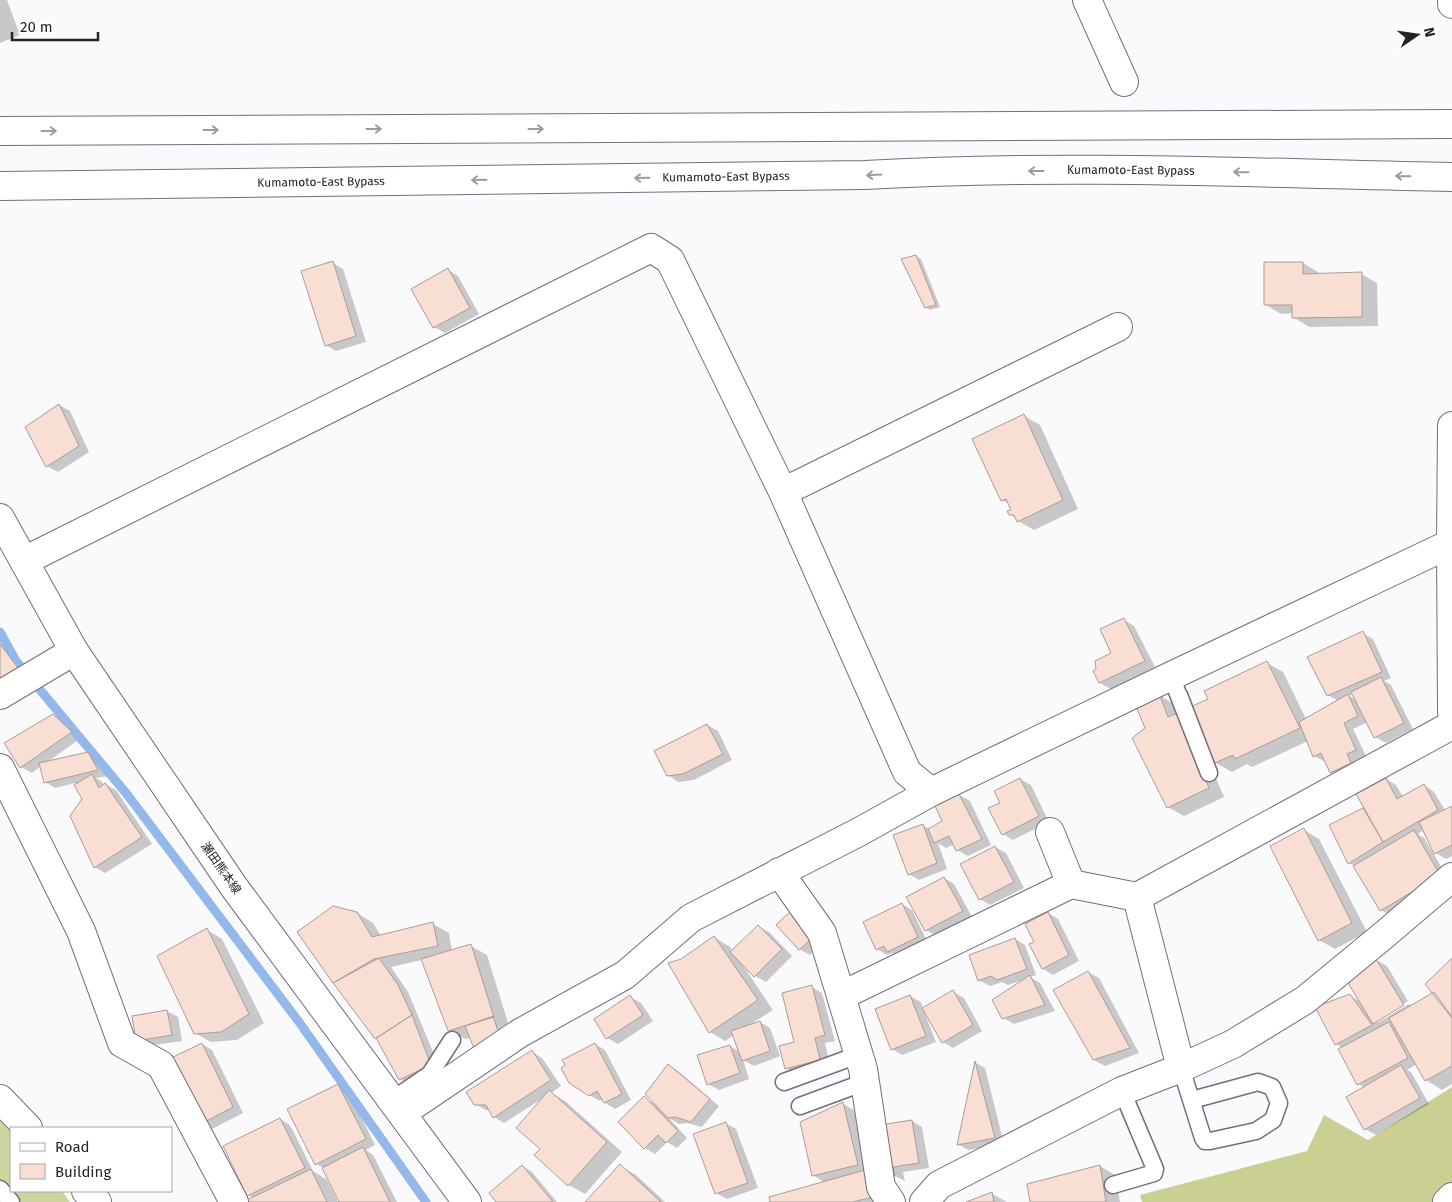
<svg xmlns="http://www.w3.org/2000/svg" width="1452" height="1202" font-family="'Fira Sans','Noto Sans JP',sans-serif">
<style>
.green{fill:#ced3a0}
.forest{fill:#cad091}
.shadow{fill:#0003;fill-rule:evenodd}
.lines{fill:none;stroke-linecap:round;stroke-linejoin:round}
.stream{stroke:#95b8eb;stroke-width:9}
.building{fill:#f9dfd3;stroke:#ad9b94}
.lane-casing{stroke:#726e7d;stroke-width:19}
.street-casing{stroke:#726e7d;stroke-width:30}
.secondary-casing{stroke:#726e7d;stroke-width:30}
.highway-casing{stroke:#726e7d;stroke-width:30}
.lane{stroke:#fff;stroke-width:16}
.street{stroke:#fff;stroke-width:28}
.secondary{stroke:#fff;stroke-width:28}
.highway{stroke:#fff;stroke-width:28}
.oneway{stroke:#9c9c9f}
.labels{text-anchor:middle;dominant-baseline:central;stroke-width:5;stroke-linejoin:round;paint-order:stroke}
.street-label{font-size:12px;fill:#242229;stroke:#fff}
</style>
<rect width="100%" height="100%" fill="#fafafd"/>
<path class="green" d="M0 1117 11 1128V1191H62L70 1202H0Z"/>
<path class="forest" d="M1452 1087V1182L1434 1202H1142L1140 1195 1307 1151 1324 1115 1368 1140Z"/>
<path class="shadow" d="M0 0H7L20 35 0 43Z
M916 256 921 259 940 307 930 310 926 307Z
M333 263 343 269 366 342 336 351 326 345Z
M1303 263 1318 272 1319 275 1361 274 1377 283 1378 326 1309 327 1293 317V313L1281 314 1266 305Z
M448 270 458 276 479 314 445 333 434 327 413 289Z
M59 405 70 411 89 452 58 472 47 466Z
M1024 416 1040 425 1078 509 1034 530 1018 521 1016 518 1010 514 1012 510 1010 504 1002 500Z
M1124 620 1134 626 1155 667 1111 689 1100 683 1095 671 1113 654Z
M1362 633 1373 639 1391 678 1384 681 1391 685 1413 729 1386 743 1375 737 1368 722 1353 729 1366 756 1357 760 1361 769 1342 778 1331 772 1326 761 1325 762 1314 756 1308 741 1252 767 1247 764 1232 772 1216 763 1210 699 1267 663 1283 672 1306 719 1338 701 1328 695ZM1354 694 1357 700 1349 696Z
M0 638 30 678 0 701Z
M1159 695 1174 704 1193 724 1224 797 1184 816 1168 807 1147 729Z
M53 715 63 721 81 738 46 763 88 753 99 759 108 776 96 778 102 782 104 786 105 784 116 790 152 844 105 873 95 867 83 799 75 783 55 788 45 782 41 766 32 773 21 767Z
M707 725 718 731 732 760 694 780 678 782 668 775Z
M1020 779 1031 785 1049 822 1013 840 1003 834 1001 803Z
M1386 779 1396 785 1403 797 1424 785 1434 792 1445 810 1452 807V856L1446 859 1434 852 1424 830 1418 834 1424 838 1450 881 1391 916 1381 910 1355 866 1349 863 1330 825 1365 808Z
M959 795 970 801 991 845 968 856 957 850 954 844 946 848 938 843 947 869 919 880 909 874 922 825 929 829 944 822Z
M1304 830 1319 839 1367 932 1335 949 1319 940Z
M995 847 1006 853 1024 888 990 905 980 899Z
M944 878 954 884 972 917 936 936 926 930Z
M902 904 912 910 928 943 899 957 892 953 887 955 877 949Z
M357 913 373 923 381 936 433 924 449 933 452 951 471 946 487 955 509 1026 501 1029 505 1042 471 1038 465 1039 449 1030 422 960 391 967 408 992 441 1071 411 1085 400 1079 378 1040 375 1038 334 982Z
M1048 913 1058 919 1079 961 1053 975 1043 969 1036 942Z
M778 925 828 938 810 955 799 949Z
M758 926 769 932 792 956 766 982 755 976 743 963 742 964 773 1010 751 1024 760 1022 770 1028 780 1056 754 1066 743 1060 749 1079 719 1090 708 1084 730 1046 740 1052 734 1035 725 1041 710 1032 682 960 714 937 730 947 733 951Z
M207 930 222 939 264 1023 237 1040 211 1042 195 1033Z
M1015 939 1025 945 1036 975 1030 977 1040 983 1055 1011 1014 1024 1003 1018 1023 980 1008 985 1002 982 990 986 979 980Z
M1376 960 1387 966 1408 1001 1377 1020V1023L1409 1004 1411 1007 1435 994 1452 960V1084L1442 1090 1426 1080 1417 1064 1407 1070 1411 1072 1429 1104 1376 1135 1365 1129 1364 1087 1358 1084 1343 1048 1336 1044 1350 996 1361 1002Z
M1088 972 1099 978 1139 1053 1105 1066 1094 1060Z
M812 987 822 993 835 1041 825 1043 830 1065 796 1074 786 1068 795 1043Z
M953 992 964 998 982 1031 953 1048 943 1042 926 1013 925 1014 936 1042 902 1055 892 1049 910 996 921 1002 923 1009Z
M630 997 641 1003 653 1021 618 1044 607 1038Z
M167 1011 178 1017 182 1041 147 1046 137 1040Z
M202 1044 212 1050 243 1113 210 1130 200 1124Z
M595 1044 605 1050 631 1100 615 1109 605 1103 603 1099 600 1101 589 1095Z
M532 1052 542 1058 561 1086 551 1093 565 1101 622 1152 585 1194 569 1185 536 1155 541 1149 543 1098 504 1123 494 1117 490 1110H486L475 1104Z
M976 1063 985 1068 1004 1144 968 1150 958 1144Z
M668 1065 678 1071 719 1106 702 1127 687 1123 679 1124 669 1118 687 1138 677 1148 667 1142 655 1154 645 1148 644 1098 655 1104Z
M338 1085 349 1092 375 1145 366 1150 373 1155 397 1202H341L324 1168 316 1164Z
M843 1104 854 1110 868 1171 883 1202H771L826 1183 813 1175Z
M280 1119 290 1125 313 1171 327 1180 338 1202H250L254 1198 248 1195Z
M912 1121 922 1127 929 1168 903 1172 905 1181 889 1173Z
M725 1123 736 1129 758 1188 727 1199 716 1193Z
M522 1166 532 1172 557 1202H498Z
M620 1166 636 1175 665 1202H586Z
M1100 1166 1115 1175 1120 1202H1032Z
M992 1194 1007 1202H970Z"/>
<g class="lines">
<path class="stream" d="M0 632 16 661 126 793 299 1022 426 1202"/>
</g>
<path class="building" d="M916 255 936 305 925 308 901 259Z
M333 261 356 336 325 346 301 271Z
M1264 262H1303V274L1362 272V317L1292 318V305H1264Z
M448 268 470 308 433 328 411 289Z
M59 404 79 446 46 467 25 427Z
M1024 414 1063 500 1017 522 1014 515H1009L1007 511 1011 510 1006 499 1001 501 972 439Z
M1124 618 1145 661 1099 683 1093 671 1096 669 1095 661 1111 653 1100 629Z
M1363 631 1382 672 1327 696 1307 657Z
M0 644 21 672 0 687Z
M1267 661 1300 728 1235 759 1233 755 1215 763 1188 708 1208 699 1204 691Z
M1381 677 1404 723 1374 738 1351 692Z
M1159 693 1168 717 1178 713 1209 788 1167 808 1132 738 1145 728 1136 706Z
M1348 694 1358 716 1344 723 1356 750 1347 754 1351 763 1330 773 1321 753 1313 757 1299 722Z
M53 714 72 732 20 768 4 743Z
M707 724 723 754 683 774 667 776 654 751Z
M88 752 98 770 44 783 39 763Z
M92 774 99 788 105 783 142 837 94 868 70 816 82 799 74 785Z
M1020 778 1039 816 1002 835 988 808 1000 803 994 791Z
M1386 778 1397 799 1424 784 1438 810 1383 842 1356 794Z
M959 794 982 839 956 851 949 836 934 843 928 829 942 821 935 806Z
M1452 806V845L1434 854 1419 822Z
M1363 808 1383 842 1348 864 1329 825Z
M923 824 937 863 908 875 893 835Z
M1304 828 1352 923 1318 941 1270 846Z
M1414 830 1440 875 1380 911 1353 866Z
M995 846 1014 882 979 900 960 864Z
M944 877 963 911 925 931 906 897Z
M902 903 918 937 887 952 884 946 876 950 863 922Z
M333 906 357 912 372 937 433 922 438 946 374 959 333 983 297 932Z
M796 906 819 932 799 950 776 925Z
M1048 912 1069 955 1042 969 1029 944 1034 942 1025 924Z
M758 925 782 949 754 977 730 952Z
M207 928 249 1014 221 1032 194 1034 157 956Z
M714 936 758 1000 709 1033 668 963 681 959Z
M1015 938 1027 969 997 980 991 976 978 981 969 955Z
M471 944 494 1017 448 1031 421 959Z
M379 958 398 985 412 1015 375 1039 333 983Z
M1452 958V1018L1425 984Z
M1376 959 1404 1005 1373 1024 1345 978Z
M1088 971 1130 1048 1093 1060 1053 990Z
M1030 975 1045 1005 1002 1019 992 1000Z
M812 985 825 1035 815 1038 820 1060 785 1069 779 1046 794 1042 782 993Z
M953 990 973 1025 942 1043 922 1008Z
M1434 992 1452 1017V1066L1425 1081 1389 1018Z
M1350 994 1372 1025 1335 1045 1315 1007Z
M630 995 643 1015 606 1039 594 1019Z
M910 995 926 1036 891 1050 875 1009Z
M167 1010 172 1035 136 1041 132 1016Z
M412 1015 431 1065 399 1080 376 1038Z
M493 1016 501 1040 475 1051 465 1026Z
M760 1021 770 1051 742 1061 731 1031Z
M1389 1022 1408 1058 1357 1085 1338 1049Z
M202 1043 233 1107 199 1125 167 1060Z
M595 1043 622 1094 604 1103 597 1091 589 1096 569 1083 561 1068 565 1065 562 1060Z
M730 1045 740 1073 707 1085 697 1055Z
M532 1050 551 1080 493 1118 486 1105H474L466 1092Z
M975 1061 995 1138 957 1145Z
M668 1064 710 1099 691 1122 675 1117 668 1118 645 1094Z
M1401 1065 1420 1098 1364 1130 1346 1097Z
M338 1084 366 1139 315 1165 287 1109Z
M549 1090 607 1142 568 1186 534 1155 540 1149 516 1128Z
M644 1096 678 1131 666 1143 658 1135 644 1149 618 1122Z
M843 1102 858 1165 812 1176 800 1122Z
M280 1118 305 1168 247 1196 223 1146Z
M912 1120 919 1163 893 1167 895 1176 888 1174 880 1125Z
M726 1122 748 1183 715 1194 693 1134Z
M363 1147 390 1202H339L322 1168Z
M620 1164 661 1202H585Z
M522 1165 553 1202H496L489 1193Z
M1100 1165 1106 1202H1030L1027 1184Z
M872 1168 880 1195 853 1202H770L769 1197Z
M311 1169 327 1202H248L247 1200Z
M992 1192 994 1202H966Z"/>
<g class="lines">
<g class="lane-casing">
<path id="lane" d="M1171 676 1209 773 1179 695
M1181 1068 1203 1138 1205 1141H1210L1256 1131 1273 1120 1279 1103 1272 1087 1258 1082 1192 1100
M784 1082 858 1055
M392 1100 430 1074 452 1040
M800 1106 865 1082
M1113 1185 1154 1173 1155 1169 1122 1091
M0 1189 11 1202"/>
</g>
<g class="street-casing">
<path id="street" d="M1087 0 1124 82
M1452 0V4
M1452 426 1451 543 1452 712
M783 492 1118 327
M24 561 651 248 670 260 783 492 907 772 931 792
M0 695 74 651
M0 768 81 931 122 1043 161 1065 234 1202
M1050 832 1071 884 1137 897
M779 872 822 933 863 1069 881 1187 891 1202
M841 996 1071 884
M1181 1068 1137 897 1452 725
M0 1099 28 1128
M402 1113 520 1033 625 975 691 918 859 832 931 792 1171 676 1452 543
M86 1191 97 1202
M924 1202 939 1185 1122 1091 1181 1068 1233 1044 1305 1000 1384 935 1452 877
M1447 1202 1452 1197"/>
</g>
<g class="secondary-casing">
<path id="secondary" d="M0 518 74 651 234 887 467 1202"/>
</g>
<g class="highway-casing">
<g id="highway">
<path d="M0 131 1452 124"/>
<path id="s1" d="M0 186 865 175C1060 164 1257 173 1452 177"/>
</g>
</g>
<use href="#lane" class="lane"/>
<use href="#street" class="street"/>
<use href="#secondary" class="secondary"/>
<use href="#highway" class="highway"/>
</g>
<defs><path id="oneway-shaft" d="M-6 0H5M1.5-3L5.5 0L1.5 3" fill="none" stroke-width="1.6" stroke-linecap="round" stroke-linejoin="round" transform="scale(1.25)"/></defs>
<g class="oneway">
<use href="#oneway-shaft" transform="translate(374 129)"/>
<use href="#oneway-shaft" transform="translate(536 129)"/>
<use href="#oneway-shaft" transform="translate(211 130)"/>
<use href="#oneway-shaft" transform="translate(49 131)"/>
<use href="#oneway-shaft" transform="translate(1036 171) rotate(180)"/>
<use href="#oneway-shaft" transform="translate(1241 172) rotate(-179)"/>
<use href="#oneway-shaft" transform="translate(874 175) rotate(177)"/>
<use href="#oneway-shaft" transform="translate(1403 176) rotate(-179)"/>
<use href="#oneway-shaft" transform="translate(642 178) rotate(179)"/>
<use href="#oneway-shaft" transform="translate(479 180) rotate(179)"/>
</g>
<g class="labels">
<g class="street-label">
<text stroke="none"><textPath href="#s1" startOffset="1131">Kumamoto-East Bypass</textPath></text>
<text stroke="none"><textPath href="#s1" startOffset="726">Kumamoto-East Bypass</textPath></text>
<text stroke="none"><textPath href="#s1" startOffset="321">Kumamoto-East Bypass</textPath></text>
<text transform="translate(221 868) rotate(55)">瀬田熊本線</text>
</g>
</g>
<rect x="10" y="1127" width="162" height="65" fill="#ffffff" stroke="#a7a7a9"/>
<rect x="20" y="1143" width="25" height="8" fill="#ffffff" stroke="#a7a7a9"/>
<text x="55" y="1152" font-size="15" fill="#242229">Road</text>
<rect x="20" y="1164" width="25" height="15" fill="#f9dfd3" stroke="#a7a7a9"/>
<text x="55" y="1177" font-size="15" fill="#242229">Building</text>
<g transform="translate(1417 35) rotate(77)" stroke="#ffffff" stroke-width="4" paint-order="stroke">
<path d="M0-4L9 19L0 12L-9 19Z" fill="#242229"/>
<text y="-8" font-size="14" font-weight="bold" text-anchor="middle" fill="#242229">N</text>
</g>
<path d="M12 32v8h86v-8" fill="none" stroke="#242229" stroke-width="2.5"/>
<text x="20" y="32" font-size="15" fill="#242229" stroke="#ffffff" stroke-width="4" paint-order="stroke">20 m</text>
</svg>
